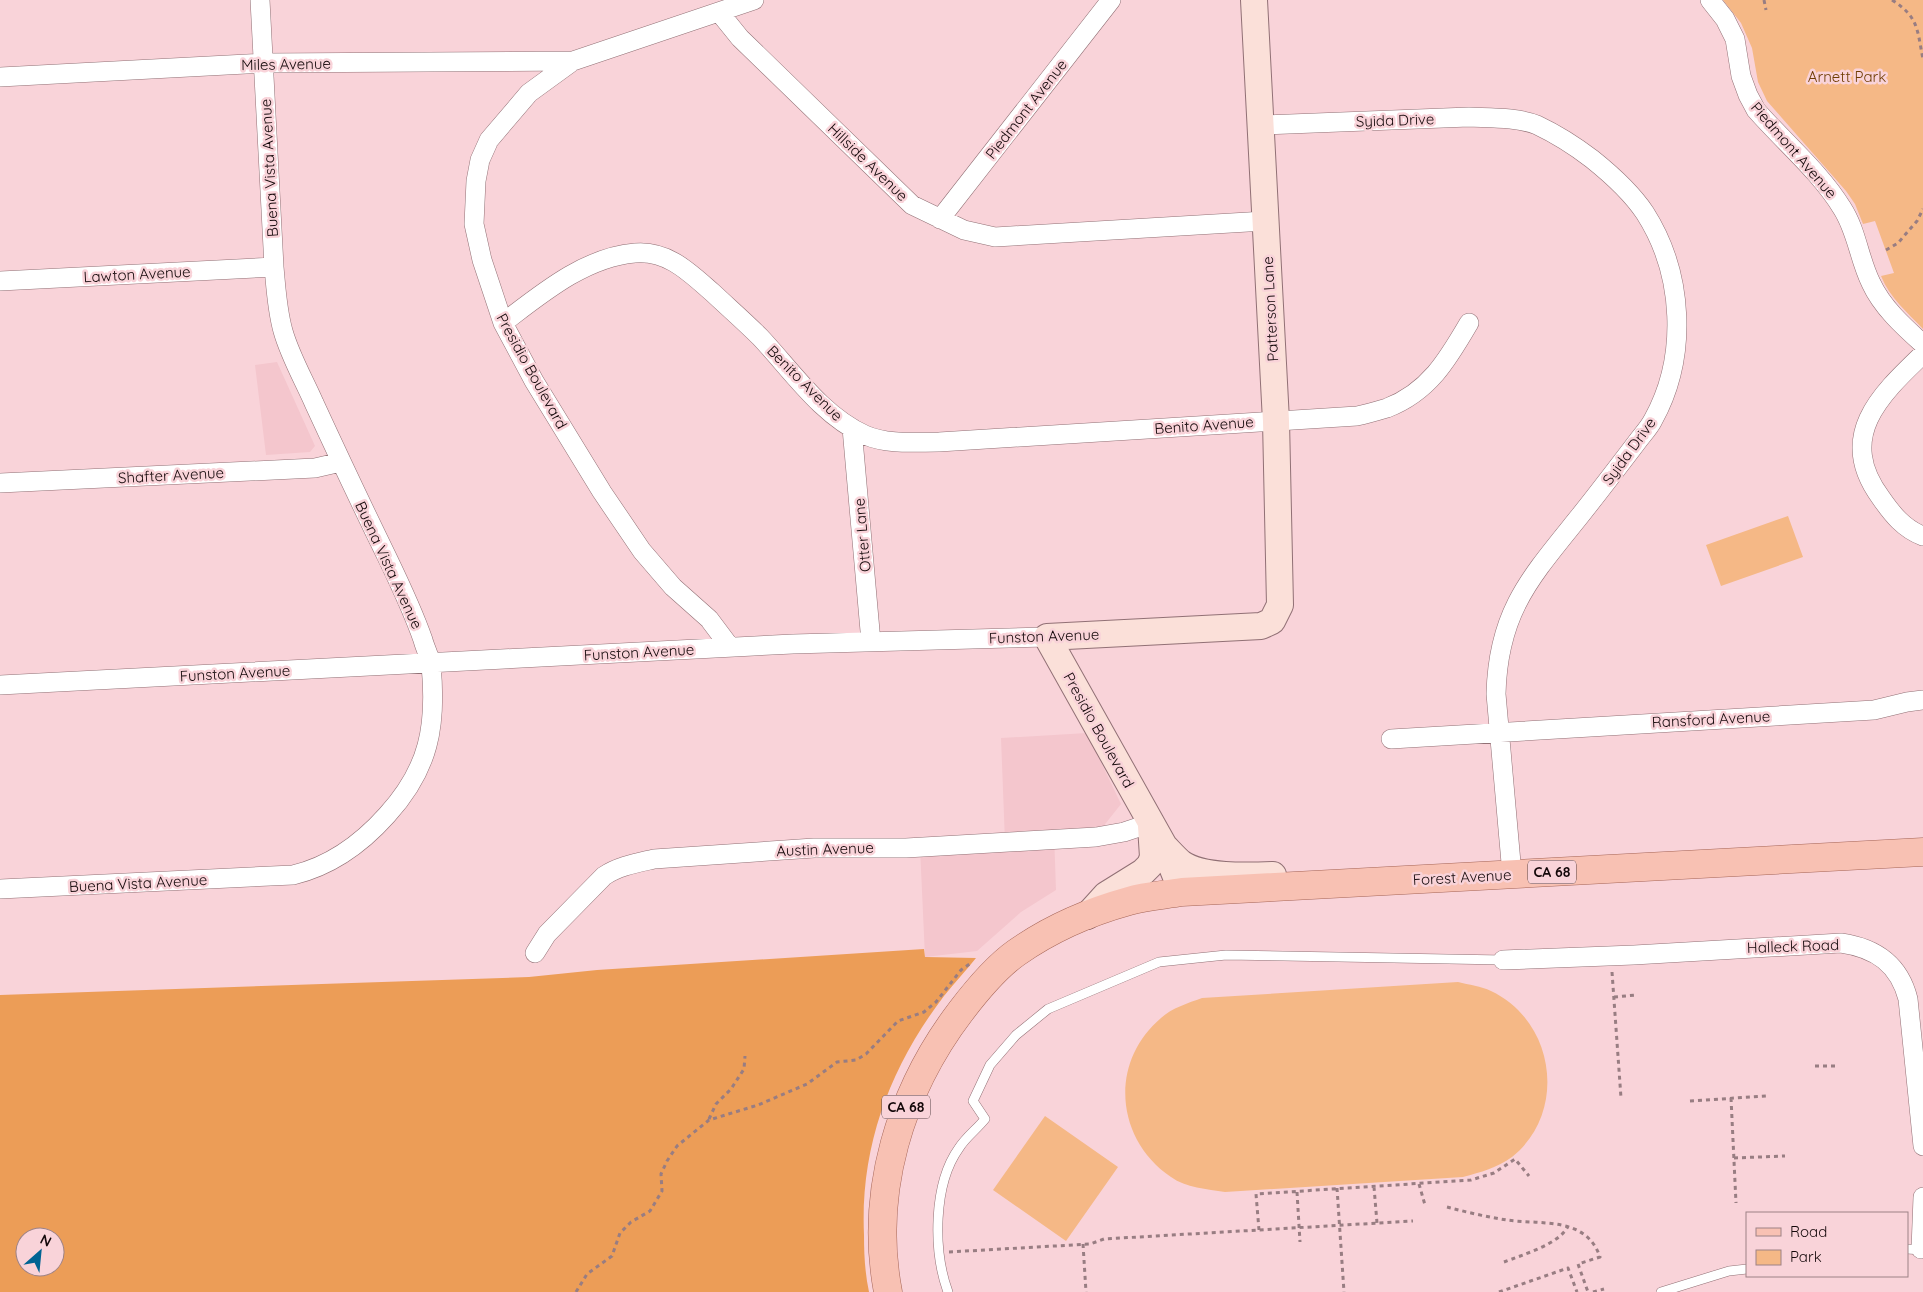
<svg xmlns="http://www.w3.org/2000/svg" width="1923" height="1292" font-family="Quicksand,sans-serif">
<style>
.built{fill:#f4c6cd}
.green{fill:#f5b886}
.forest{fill:#ec9d57;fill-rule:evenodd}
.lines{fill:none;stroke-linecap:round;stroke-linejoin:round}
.lane-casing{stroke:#917075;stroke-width:10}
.street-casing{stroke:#917075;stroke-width:20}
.secondary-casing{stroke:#917075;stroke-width:28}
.primary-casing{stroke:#a56557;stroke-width:29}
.path{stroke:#987d82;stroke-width:3;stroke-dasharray:4 4;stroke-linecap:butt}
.lane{stroke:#fff;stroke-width:9}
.street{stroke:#fff;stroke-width:19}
.secondary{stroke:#fbe0d9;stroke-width:26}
.primary{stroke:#f8c1b3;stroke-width:28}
.labels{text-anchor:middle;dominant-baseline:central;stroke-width:5;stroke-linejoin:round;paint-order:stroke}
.shield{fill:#f9d3d9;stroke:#594548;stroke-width:1}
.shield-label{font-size:14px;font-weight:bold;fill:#14080a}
.street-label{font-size:15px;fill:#14080a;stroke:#f9d3d9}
.park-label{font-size:15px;fill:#6e3c02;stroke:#f9d3d9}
</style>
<rect width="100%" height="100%" fill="#f9d3d9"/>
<path class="built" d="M277 362 315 446 310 452 266 455 255 365Z
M1087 733 1121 804 1102 828 1054 833 1056 890 1021 912 977 951 925 957 920 847 1005 842 1001 738Z"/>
<path class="green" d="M1723 0H1923V329C1907 312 1890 298 1881 276L1894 273 1875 221 1863 224 1855 204 1846 191 1767 101 1758 82 1752 48 1741 23Z
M1788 516 1803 557 1721 586 1706 545Z
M1458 982C1469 985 1481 986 1491 991 1555 1021 1568 1112 1512 1157 1497 1168 1481 1172 1463 1177L1225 1192C1207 1189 1186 1188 1171 1177 1115 1139 1109 1062 1161 1018 1172 1008 1188 1003 1202 998Z
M1045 1116 1118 1167 1066 1241 993 1190Z"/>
<path class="forest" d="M924 949 925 957 976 958C966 971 954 983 944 996 890 1067 860 1146 864 1235 864 1255 865 1273 869 1292H0V995L529 977 597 970ZM25 1237H55V1267H25Z"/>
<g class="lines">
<g class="lane-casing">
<path id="lane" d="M1907 1249 1923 1250
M948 1292C933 1251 933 1184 959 1148 966 1137 977 1129 985 1119L973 1101 990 1065 1016 1035 1048 1009 1159 962 1226 955 1503 960
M1661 1292 1729 1271 1747 1269"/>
</g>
<g class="street-casing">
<path id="street" d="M1710 0 1725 19 1735 39 1741 76 1748 95 1756 110C1784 142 1820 172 1842 208 1857 231 1859 259 1871 283 1882 307 1903 326 1923 344
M719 12 740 38 912 205 964 230 995 237 1265 221
M0 77 264 63 573 61
M1261 125 1469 117C1491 118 1517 117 1537 125 1556 134 1575 146 1592 159 1612 175 1631 192 1645 213 1684 274 1688 357 1653 420 1649 428 1642 435 1637 442 1618 467 1599 492 1579 517 1530 578 1498 612 1496 694L1512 874
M940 219 1111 0
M0 281 274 267
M503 323C541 294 585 257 635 253 668 250 690 273 713 293 729 308 745 322 760 337 792 371 821 415 865 435 888 445 915 442 939 442L1357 416C1367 414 1377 411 1387 408 1429 392 1448 359 1469 323
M1923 354C1879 396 1836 437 1881 498 1892 514 1904 529 1923 536
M852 428 871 642
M0 483 315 468 341 462
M730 647 709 619 673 587 642 551 602 492 534 381 503 323 482 260 474 224 476 181 480 160 489 140 529 93 573 61 754 0
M0 685 793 644 1047 637
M1391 739 1874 710 1907 702 1923 700
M0 889 293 875C331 866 362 843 387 815 429 769 437 726 431 665 430 657 425 648 423 640 413 611 400 584 387 557 362 506 338 455 314 403 304 380 290 356 283 331 277 310 276 288 274 267L260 0
M535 953 547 934 604 876C619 866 637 863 654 859L814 848H906L1096 837 1124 832 1151 823
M1503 960 1634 955 1841 943C1876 948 1899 964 1908 999L1923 1146
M1921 1249 1923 1197"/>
</g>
<g class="secondary-casing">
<path id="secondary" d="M1164 846C1169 851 1175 858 1181 863 1202 878 1248 876 1273 875
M1182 892 1163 844 1047 637 1261 626 1272 621 1280 605 1276 421 1254 0
M1087 916 1106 895 1143 872 1150 865 1153 857 1151 826"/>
</g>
<g class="primary-casing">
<path id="primary" d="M888 1292C869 1192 900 1091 961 1011 977 990 995 968 1016 953 1050 929 1089 912 1129 901 1146 896 1164 895 1182 892L1923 852"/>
</g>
<path class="path" d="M1764 0 1766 10
M1892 0C1919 17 1917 30 1923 59
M1886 250 1898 243 1917 221 1923 209
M1612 972 1621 1098
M1614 997 1636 995
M1815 1066H1839
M1731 1098 1736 1203
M1690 1101 1766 1096
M709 1119 716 1104 731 1089 744 1069 745 1056
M1734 1158 1785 1156
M1419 1184 1425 1205
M1374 1187 1377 1223
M1337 1188 1344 1292
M1297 1192 1300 1242
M1447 1207C1466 1212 1487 1217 1507 1220 1541 1225 1586 1216 1600 1257L1578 1264 1588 1292
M1259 1230 1256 1194 1471 1180 1494 1173 1515 1159 1529 1176
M1083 1244 1086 1292
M949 1252 1090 1244 1104 1239 1413 1221
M1504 1262C1522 1255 1560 1244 1568 1226
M576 1292 587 1274 612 1256 620 1233 631 1222 650 1211 662 1191 661 1174 667 1161 677 1146 709 1120 758 1105 807 1084 837 1062 856 1060 866 1054 898 1021 924 1012 936 1002 961 970 971 963
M1499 1292 1568 1268 1577 1292
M1593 1292 1604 1289"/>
<use href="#lane" class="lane"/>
<use href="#street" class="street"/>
<use href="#secondary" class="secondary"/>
<use href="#primary" class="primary"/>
</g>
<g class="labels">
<g class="shield">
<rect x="1528" y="860.5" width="48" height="23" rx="4"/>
<rect x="882" y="1095.5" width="48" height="23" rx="4"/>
</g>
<g class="shield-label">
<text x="1552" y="872">CA 68</text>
<text x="906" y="1107">CA 68</text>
</g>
<g class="street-label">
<text transform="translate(286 64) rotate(-1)">Miles Avenue</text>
<text transform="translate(1026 109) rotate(-52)">Piedmont Avenue</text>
<text transform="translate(1395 120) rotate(-2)">Syida Drive</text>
<text transform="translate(1794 150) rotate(49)">Piedmont Avenue</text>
<text transform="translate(868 162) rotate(44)">Hillside Avenue</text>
<text transform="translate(269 168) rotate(-93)">Buena Vista Avenue</text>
<text transform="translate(137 274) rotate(-3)">Lawton Avenue</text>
<text transform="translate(1270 309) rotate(-93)">Patterson Lane</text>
<text transform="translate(532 371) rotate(61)">Presidio Boulevard</text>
<text transform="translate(805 383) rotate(45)">Benito Avenue</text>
<text transform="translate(1204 425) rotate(-4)">Benito Avenue</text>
<text transform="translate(1629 451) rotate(-54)">Syida Drive</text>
<text transform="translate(171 475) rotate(-3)">Shafter Avenue</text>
<text transform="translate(862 535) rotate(-95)">Otter Lane</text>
<text transform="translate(389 565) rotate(65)">Buena Vista Avenue</text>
<text transform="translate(1044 636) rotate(-2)">Funston Avenue</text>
<text transform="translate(639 652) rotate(-3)">Funston Avenue</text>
<text transform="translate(235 673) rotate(-3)">Funston Avenue</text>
<text transform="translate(1711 719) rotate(-3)">Ransford Avenue</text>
<text transform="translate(1099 730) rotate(61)">Presidio Boulevard</text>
<text transform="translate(825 849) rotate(-2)">Austin Avenue</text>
<text transform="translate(1462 877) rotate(-3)">Forest Avenue</text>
<text transform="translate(138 883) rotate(-3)">Buena Vista Avenue</text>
<text transform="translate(1793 946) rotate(-2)">Halleck Road</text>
</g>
<g class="park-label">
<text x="1847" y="76">Arnett Park</text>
</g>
</g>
<rect x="1746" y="1212" width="162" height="65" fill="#f9d3d9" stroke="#9d8286"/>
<rect x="1756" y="1228" width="25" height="8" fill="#f8c1b3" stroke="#9d8286"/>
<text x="1790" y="1237" font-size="15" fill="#14080a">Road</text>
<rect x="1756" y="1250" width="25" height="15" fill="#f5b886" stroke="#9d8286"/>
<text x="1790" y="1262" font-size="15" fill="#14080a">Park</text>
<g transform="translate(40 1252) rotate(27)"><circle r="24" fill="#f9d3d9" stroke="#9d8286"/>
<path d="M0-4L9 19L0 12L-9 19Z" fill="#016493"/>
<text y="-8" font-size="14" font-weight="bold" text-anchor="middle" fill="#14080a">N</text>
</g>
</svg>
